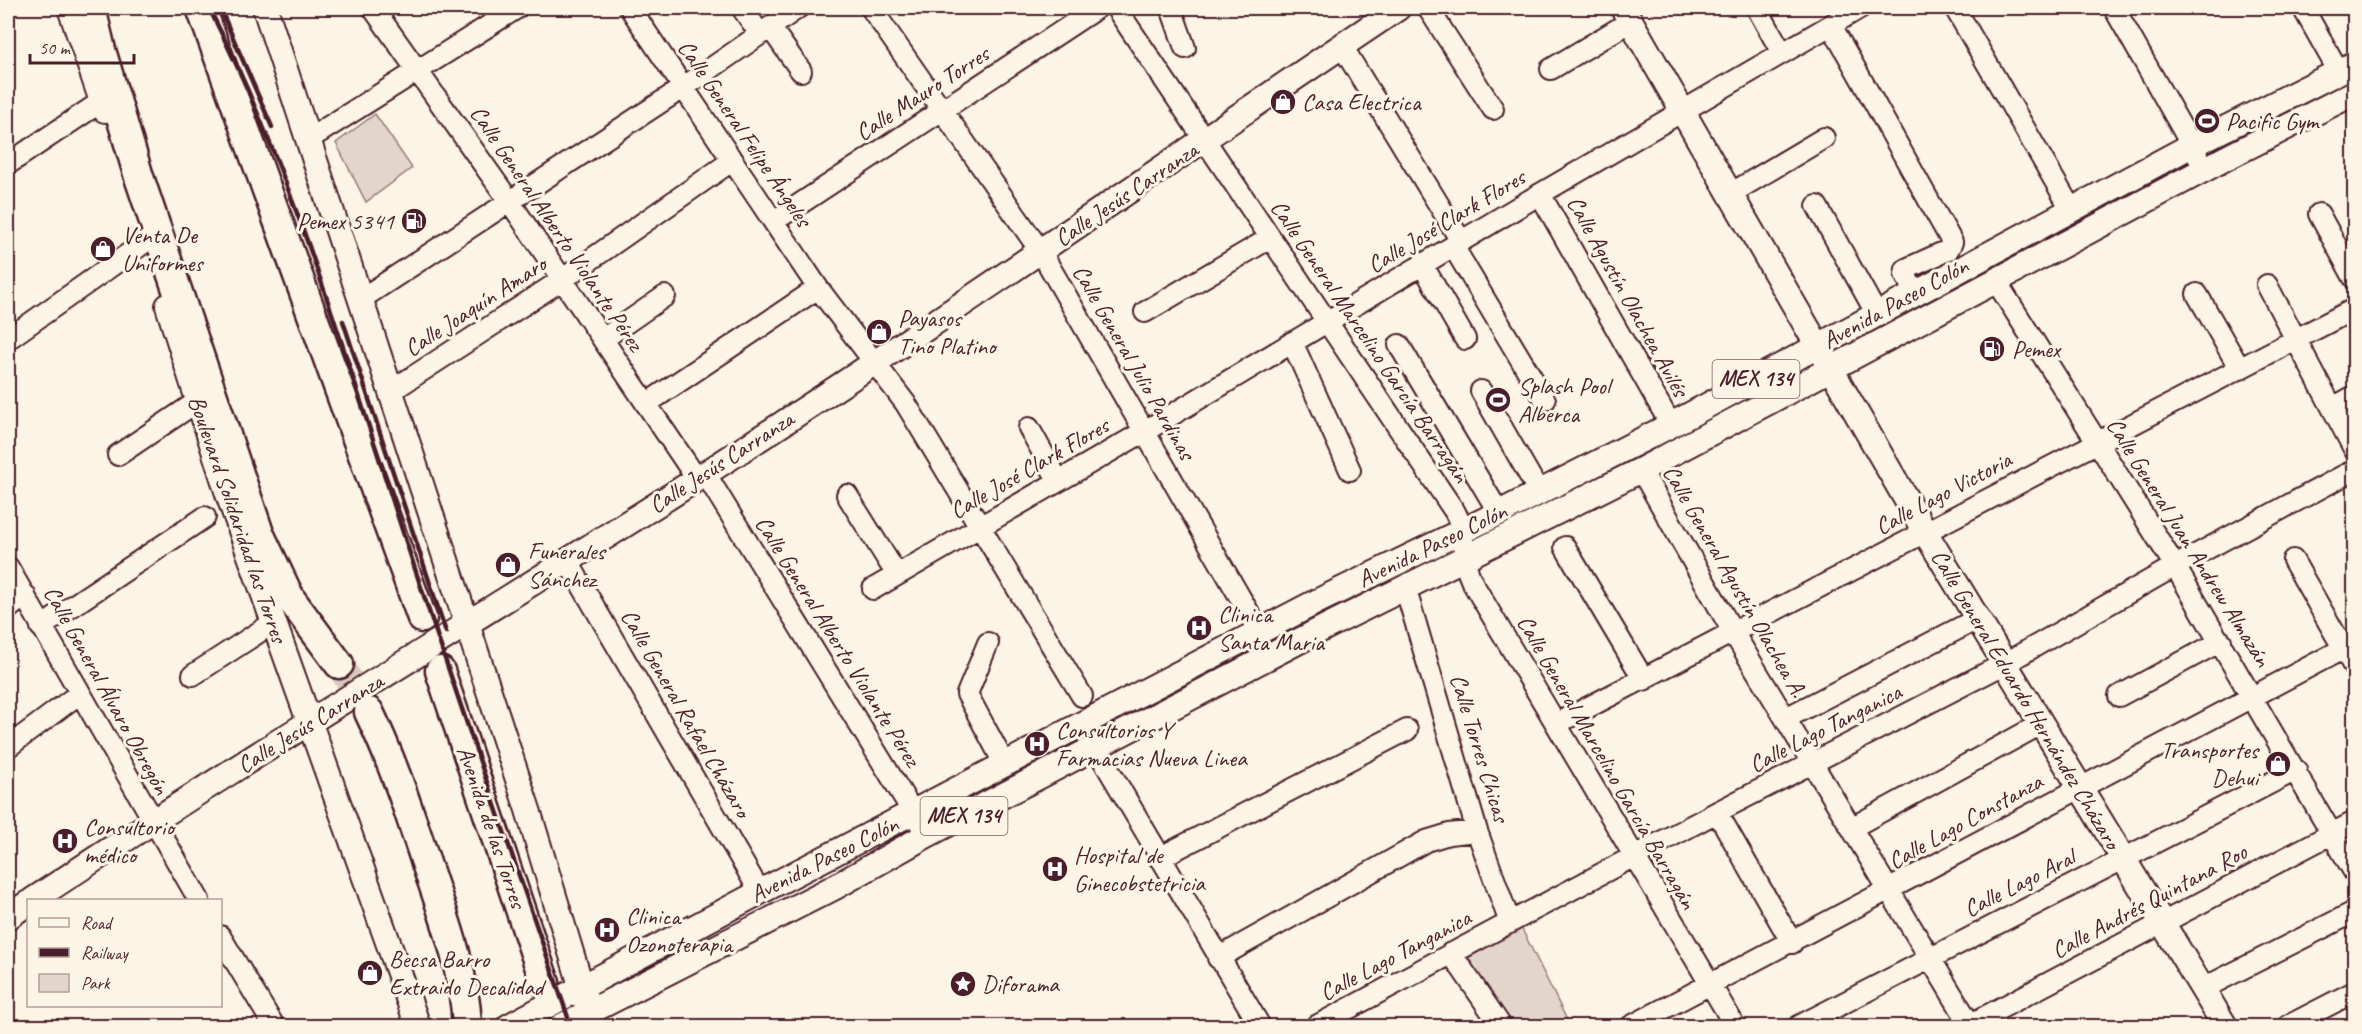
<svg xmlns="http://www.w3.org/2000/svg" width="2362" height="1034" font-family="Caveat,sans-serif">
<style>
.green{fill:#e2d5ca;stroke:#967a7a;stroke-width:1.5}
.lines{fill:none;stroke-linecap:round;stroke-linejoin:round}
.highway-tunnel{stroke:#d8cac0;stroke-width:28;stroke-dasharray:28 14;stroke-linecap:butt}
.minor-casing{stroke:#4a1f2b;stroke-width:24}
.major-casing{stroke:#4a1f2b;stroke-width:28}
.highway-casing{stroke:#4a1f2b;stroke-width:33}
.minor{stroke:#fcf5e5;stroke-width:20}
.major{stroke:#fcf5e5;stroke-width:24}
.highway{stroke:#fcf5e5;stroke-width:28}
.rail{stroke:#4a1f2b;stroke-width:4.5}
.labels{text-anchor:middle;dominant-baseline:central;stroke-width:6;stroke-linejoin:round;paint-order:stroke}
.shield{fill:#fcf5e5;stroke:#7f5f63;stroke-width:1.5}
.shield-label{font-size:22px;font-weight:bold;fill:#4a1f2b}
.street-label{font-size:24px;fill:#4a1f2b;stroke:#fcf5e5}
.poi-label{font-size:24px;fill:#4a1f2b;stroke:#fcf5e5;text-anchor:start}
</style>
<rect width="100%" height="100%" fill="#fcf5e5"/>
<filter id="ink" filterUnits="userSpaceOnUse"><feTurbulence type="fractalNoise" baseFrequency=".0167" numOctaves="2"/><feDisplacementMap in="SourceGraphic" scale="12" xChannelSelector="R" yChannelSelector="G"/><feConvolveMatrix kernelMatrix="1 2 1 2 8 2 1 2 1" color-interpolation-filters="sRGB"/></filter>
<g filter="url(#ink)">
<path class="green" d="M375 114 412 168 366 202 336 143Z
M1521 927 1570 1026H1511L1466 959Z"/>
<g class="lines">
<path class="highway-tunnel" d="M339 664 369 712"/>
<g class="minor-casing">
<path id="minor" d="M373 8 510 202 697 479
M630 8 818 288 906 404 1082 696
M742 8 760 34
M871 8 1041 252 1260 632
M1116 8 1455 512C1468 535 1459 555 1472 582L1735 1026
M1171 8 1185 48
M1428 8 1493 109
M1757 8 1782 53
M1955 8 2071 209
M2114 8 2205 169
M2303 8 2339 72
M1831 25 1952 242 1948 250 1906 269 1905 274 1914 292
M770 27 801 71
M1342 46 1461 241
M1551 69 1631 21
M309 139 517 8
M8 164 102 101
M1540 194 1671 425
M1730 194 1824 138
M1817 206 1876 313
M2319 214 2354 278
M774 221 1097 8
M1453 246 1545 400
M1422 264 1465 339
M1996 281 2175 566 2354 872
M2267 285 2354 449
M2197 294 2240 369
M361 299 684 87 798 8
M1145 312 1270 238
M8 339 148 240
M603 339 665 296
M1292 342 1350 470
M1399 345 1499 513
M391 391 563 279 733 160
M1481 391 1539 492
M646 404 818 288
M2333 408 2354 396
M1029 428 1058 480
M118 455 198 401
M1641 470 1733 632 1971 1026
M705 473 927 835
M847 495 897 575
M1565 547 1644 680
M567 560 760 892
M2293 560 2354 667
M8 567 199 900
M1405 587 1477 831 1510 923
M873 589 1145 431 1540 194 1860 8
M8 609 25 595
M41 627 205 517
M988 643 967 694 1005 765
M193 675 273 623
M2119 696 2221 641
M1786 718 1977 619
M1556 724 2354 309
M8 747 80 693
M1096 748 1260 1026
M1717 812 1792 943
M1853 827 2041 724
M1159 858 1407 730
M220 936 274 1026
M1451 953 1501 1026
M1218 958 1426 841 1449 834 1477 831
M2202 989 2354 912
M1316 1026 1717 812 2004 664 2175 566 2354 470
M1631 1026 2354 643
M1799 1026 2296 770
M1967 1026 2354 822
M2288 1026 2354 992"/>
</g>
<g class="major-casing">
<path id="major" d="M70 8 105 110
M265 8 528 810 586 1002
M1623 8 1925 532 2225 1026
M168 306 229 497 418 1026
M33 900C251 755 476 620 697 479 934 327 1164 165 1398 8
M8 917 28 903
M509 1026 760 892 1314 603 1499 513 1671 425 2194 144 2354 64
M562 1026 835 887 927 835 1326 627 1641 470 2226 158 2354 93"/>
</g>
<g class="highway-casing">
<path id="highway" d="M91 8 101 50 139 177 259 533 290 598 339 664
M201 8 422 618
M440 671 545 983
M369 712C393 762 410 814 427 866 445 919 464 969 467 1025"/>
</g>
<use href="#minor" class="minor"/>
<use href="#major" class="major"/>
<use href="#highway" class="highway"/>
<path class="rail" d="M209 8C291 169 342 345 398 517 453 687 513 857 571 1026
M220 8 272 127
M343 321 446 632"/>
</g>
</g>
<defs>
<g id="shop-disc" transform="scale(1.35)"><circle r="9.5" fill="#4a1f2b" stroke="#fcf5e5"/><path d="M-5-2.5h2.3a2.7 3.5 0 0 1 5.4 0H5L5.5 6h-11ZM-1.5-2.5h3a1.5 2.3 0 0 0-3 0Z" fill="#fff"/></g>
<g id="stadium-disc" transform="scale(1.35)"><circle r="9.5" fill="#4a1f2b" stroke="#fcf5e5"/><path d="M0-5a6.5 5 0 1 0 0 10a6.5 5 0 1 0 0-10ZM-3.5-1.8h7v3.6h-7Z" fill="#fff"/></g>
<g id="fuel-disc" transform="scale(1.35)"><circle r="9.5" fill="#4a1f2b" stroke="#fcf5e5"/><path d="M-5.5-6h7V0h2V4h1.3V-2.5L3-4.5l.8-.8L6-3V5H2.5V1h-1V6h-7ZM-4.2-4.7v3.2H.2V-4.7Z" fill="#fff"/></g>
<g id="hospital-disc" transform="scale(1.35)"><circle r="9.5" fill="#4a1f2b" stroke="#fcf5e5"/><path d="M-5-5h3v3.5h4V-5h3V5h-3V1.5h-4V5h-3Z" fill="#fff"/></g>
<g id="sight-disc" transform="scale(1.35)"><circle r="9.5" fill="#4a1f2b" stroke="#fcf5e5"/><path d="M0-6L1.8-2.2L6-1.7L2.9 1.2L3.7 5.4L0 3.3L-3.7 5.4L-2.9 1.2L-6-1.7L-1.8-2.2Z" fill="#fff"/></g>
</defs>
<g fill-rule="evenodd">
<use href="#shop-disc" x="1283" y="102"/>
<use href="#stadium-disc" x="2207" y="121"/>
<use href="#fuel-disc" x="414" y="221"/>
<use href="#shop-disc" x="103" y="249"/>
<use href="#shop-disc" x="879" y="332"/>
<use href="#fuel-disc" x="1992" y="349"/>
<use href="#stadium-disc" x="1498" y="400"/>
<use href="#shop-disc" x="508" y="565"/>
<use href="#hospital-disc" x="1199" y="628"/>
<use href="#hospital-disc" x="1037" y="744"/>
<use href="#shop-disc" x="2278" y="764"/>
<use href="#hospital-disc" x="65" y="841"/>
<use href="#hospital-disc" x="1055" y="869"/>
<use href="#hospital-disc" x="607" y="930"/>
<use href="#shop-disc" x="370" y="973"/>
<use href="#sight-disc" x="963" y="984"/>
</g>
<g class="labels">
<g class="shield">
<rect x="1712.5" y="360" width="87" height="38" rx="4.5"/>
<rect x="920.5" y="797" width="87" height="38" rx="4.5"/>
</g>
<g class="shield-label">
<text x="1756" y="379">MEX 134</text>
<text x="964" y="816">MEX 134</text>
</g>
<g class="street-label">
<text transform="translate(922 93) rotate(-33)">Calle Mauro Torres</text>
<text transform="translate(745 133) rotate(56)">Calle General Felipe Ángeles</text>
<text transform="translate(1126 194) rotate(-34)">Calle Jesús Carranza</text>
<text transform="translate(1446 221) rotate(-31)">Calle José Clark Flores</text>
<text transform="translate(557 228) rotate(56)">Calle General Alberto Violante Pérez</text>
<text transform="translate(1628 296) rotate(61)">Calle Agustín Olachea Avilés</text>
<text transform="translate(1895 303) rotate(-29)">Avenida Paseo Colón</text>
<text transform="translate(475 306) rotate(-33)">Calle Joaquín Amaro</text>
<text transform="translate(1370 341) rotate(56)">Calle General Marcelino García Barragán</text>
<text transform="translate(1134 362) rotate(60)">Calle General Julio Pardinas</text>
<text transform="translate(721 462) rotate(-33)">Calle Jesús Carranza</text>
<text transform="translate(1029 468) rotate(-30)">Calle José Clark Flores</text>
<text transform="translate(1943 493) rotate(-28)">Calle Lago Victoria</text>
<text transform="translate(238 519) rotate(71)">Boulevard Solidaridad las Torres</text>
<text transform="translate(2189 542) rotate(58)">Calle General Juan Andrew Almazán</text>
<text transform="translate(1432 545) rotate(-26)">Avenida Paseo Colón</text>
<text transform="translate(1735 581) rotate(60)">Calle General Agustín Olachea A.</text>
<text transform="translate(838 641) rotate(58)">Calle General Alberto Violante Pérez</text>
<text transform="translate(107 690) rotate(61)">Calle General Álvaro Obregón</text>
<text transform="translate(2026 699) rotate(59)">Calle General Eduardo Hernández Cházaro</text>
<text transform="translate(686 713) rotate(60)">Calle General Rafael Cházaro</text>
<text transform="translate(310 723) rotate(-32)">Calle Jesús Carranza</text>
<text transform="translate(1825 728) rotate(-27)">Calle Lago Tanganica</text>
<text transform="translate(1480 748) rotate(73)">Calle Torres Chicas</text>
<text transform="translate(1607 762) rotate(60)">Calle General Marcelino García Barragán</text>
<text transform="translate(1965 821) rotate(-29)">Calle Lago Constanza</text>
<text transform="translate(492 827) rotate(71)">Avenida de las Torres</text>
<text transform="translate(824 859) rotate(-27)">Avenida Paseo Colón</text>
<text transform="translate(2019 883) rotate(-27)">Calle Lago Aral</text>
<text transform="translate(2149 901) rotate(-28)">Calle Andrés Quintana Roo</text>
<text transform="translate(1395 955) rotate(-28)">Calle Lago Tanganica</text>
</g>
<g class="poi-label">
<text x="1302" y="102">Casa Electrica</text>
<text x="2226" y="121">Pacific Gym</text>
<text x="394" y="221" text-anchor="end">Pemex 5341</text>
<text x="122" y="235">Venta De<tspan x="122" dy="28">Uniformes</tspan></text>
<text x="898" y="318">Payasos<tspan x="898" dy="28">Tino Platino</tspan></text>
<text x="2012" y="349">Pemex</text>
<text x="1518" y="386">Splash Pool<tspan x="1518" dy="28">Alberca</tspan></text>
<text x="528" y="551">Funerales<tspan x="528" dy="28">Sánchez</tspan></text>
<text x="1218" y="614">Clinica<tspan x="1218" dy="28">Santa Maria</tspan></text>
<text x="1056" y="730">Consultorios Y<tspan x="1056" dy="28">Farmacias Nueva Linea</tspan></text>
<text x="2258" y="750" text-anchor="end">Transportes<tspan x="2258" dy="28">Dehui</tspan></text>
<text x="84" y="827">Consultorio<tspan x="84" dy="28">médico</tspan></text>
<text x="1074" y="855">Hospital de<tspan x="1074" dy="28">Ginecobstetricia</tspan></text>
<text x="626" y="916">Clinica<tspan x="626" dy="28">Ozonoterapia</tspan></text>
<text x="389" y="959">Becsa Barro<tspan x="389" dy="28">Extraido Decalidad</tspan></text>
<text x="982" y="984">Diforama</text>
</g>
</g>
<rect width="2362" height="1034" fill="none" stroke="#fcf5e5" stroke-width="30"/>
<rect x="15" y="15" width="2332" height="1004" fill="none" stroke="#4a1f2b" stroke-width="2" filter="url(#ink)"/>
<rect x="27" y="899" width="195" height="108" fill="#fcf5e5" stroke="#b59f9b" stroke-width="1.5"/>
<rect x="39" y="918" width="30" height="9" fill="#fcf5e5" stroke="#b59f9b" stroke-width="1.5"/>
<text x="81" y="929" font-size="18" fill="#4a1f2b">Road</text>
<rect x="39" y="948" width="30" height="9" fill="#4a1f2b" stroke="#b59f9b" stroke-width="1.5"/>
<text x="81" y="959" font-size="18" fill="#4a1f2b">Railway</text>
<rect x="39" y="974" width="30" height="18" fill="#e2d5ca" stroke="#b59f9b" stroke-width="1.5"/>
<text x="81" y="989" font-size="18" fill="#4a1f2b">Park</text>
<path d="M30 54v9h104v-9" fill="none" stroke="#4a1f2b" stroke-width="3"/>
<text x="39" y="54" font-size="18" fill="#4a1f2b" stroke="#fcf5e5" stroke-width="4.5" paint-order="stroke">50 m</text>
</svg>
